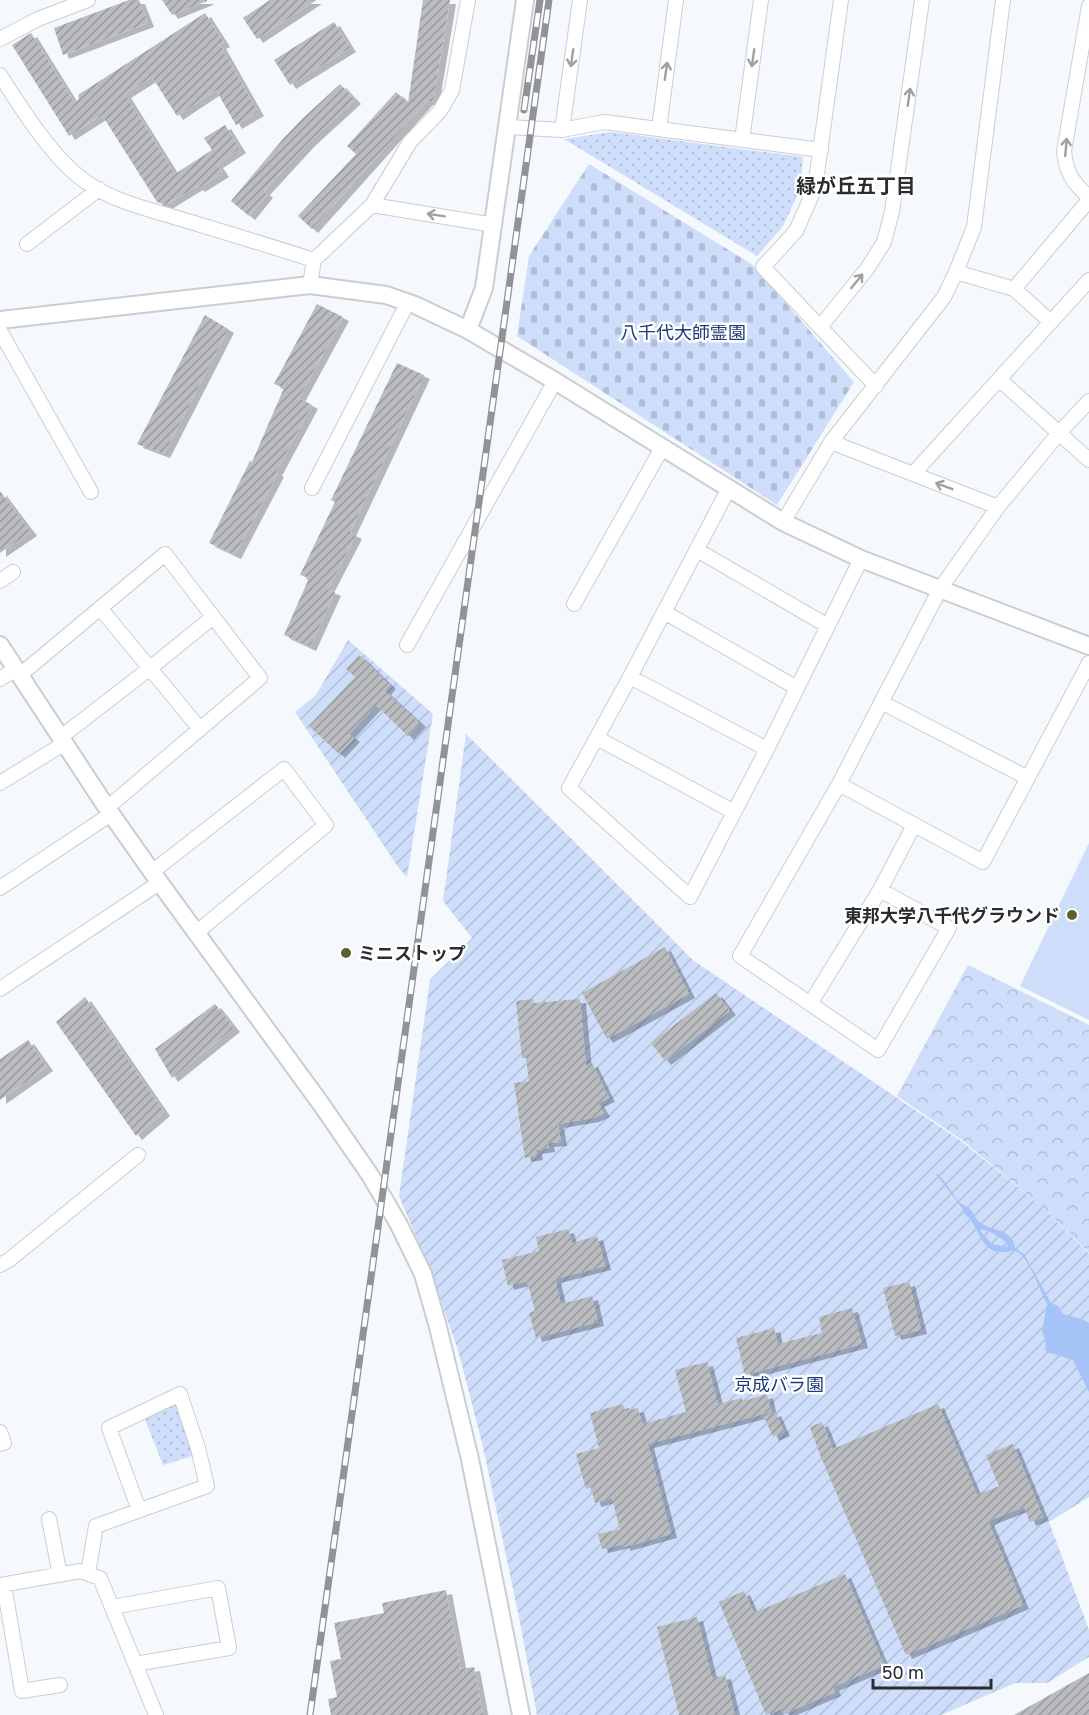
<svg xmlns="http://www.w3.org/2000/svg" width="1089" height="1715" font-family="'Golos Text','Noto Sans JP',sans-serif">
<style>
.forest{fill:url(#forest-crowns)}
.cemetery{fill:url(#cemetery-stones)}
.park{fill:url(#park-dots)}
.garden{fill:url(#garden-furrows)}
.pitch{fill:#cdddfa}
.water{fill:#a6c3f8;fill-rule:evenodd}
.building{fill:url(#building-hatch);filter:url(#shadow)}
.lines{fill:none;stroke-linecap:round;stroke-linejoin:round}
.minor-casing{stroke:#cacdd1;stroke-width:16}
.tertiary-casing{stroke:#cacdd1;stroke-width:20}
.minor{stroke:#fff;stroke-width:14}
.tertiary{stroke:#fff;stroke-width:16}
.rail-casing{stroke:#919396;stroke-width:7}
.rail{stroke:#fff;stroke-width:4.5;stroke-dasharray:14;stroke-linecap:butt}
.oneway{stroke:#a0a0a1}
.poi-dot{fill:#5d612e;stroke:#fff;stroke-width:2}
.labels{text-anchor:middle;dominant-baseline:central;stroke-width:5;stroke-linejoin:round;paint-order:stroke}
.park-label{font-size:18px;fill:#1c3b79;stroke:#fff}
.poi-label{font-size:18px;font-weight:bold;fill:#2b2c2e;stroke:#fff;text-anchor:end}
.neighbourhood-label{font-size:20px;font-weight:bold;fill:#2b2c2e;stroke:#fff}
</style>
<defs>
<pattern id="forest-crowns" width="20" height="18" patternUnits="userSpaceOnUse" patternTransform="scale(1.5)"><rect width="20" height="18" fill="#cdddfa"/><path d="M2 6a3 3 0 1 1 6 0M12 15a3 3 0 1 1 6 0" fill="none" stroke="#b0bed7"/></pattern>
<pattern id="cemetery-stones" width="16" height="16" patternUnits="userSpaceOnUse" patternTransform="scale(1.5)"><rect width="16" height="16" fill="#cdddfa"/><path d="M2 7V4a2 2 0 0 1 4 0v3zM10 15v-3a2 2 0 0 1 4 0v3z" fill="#b0bed7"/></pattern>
<pattern id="park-dots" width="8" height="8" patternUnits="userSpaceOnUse" patternTransform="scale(1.5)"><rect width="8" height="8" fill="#cdddfa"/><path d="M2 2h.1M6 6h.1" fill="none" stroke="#b0bed7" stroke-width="1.8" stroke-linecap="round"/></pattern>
<pattern id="garden-furrows" width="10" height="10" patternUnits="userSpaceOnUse" patternTransform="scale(1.5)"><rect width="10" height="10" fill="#cdddfa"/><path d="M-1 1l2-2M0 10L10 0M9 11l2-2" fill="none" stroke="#b0bed7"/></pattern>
<pattern id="building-hatch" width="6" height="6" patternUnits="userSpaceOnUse" patternTransform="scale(1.5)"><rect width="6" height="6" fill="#babcc0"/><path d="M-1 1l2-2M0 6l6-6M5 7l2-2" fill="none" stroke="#97999c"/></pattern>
<filter id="shadow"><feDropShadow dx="6" dy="4" stdDeviation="0" flood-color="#0004"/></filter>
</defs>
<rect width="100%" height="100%" fill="#f5f8fc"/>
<path class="forest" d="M968 965 1089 1025V1253L1041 1206 962 1140 897 1096Z"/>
<path class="cemetery" d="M589 164 753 265 854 382 777 505 517 336 529 256Z"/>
<path class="park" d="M611 132 803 157 800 190 783 226 757 256 564 139Z
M180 1394 199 1454 163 1465 142 1412Z"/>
<path class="garden" d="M348 640 433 714 407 877 398 867 295 712 316 695Z
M466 734 694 961 961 1141 1041 1206 1089 1254V1497L1049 1522 1089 1630V1657L1047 1683H1015L941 1715H537L520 1622 483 1447 458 1350 430 1270 399 1196 430 980 472 938 443 901Z"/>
<path class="pitch" d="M1089 843V1020L1020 986Z"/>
<path class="water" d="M936 1174H938C946 1182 951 1192 958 1201 962 1205 966 1205 970 1209 973 1212 975 1217 978 1221 989 1231 1013 1228 1015 1248L1024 1254 1051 1303 1058 1306 1063 1314 1084 1320 1089 1323V1392L1073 1360 1047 1352 1045 1349 1046 1343 1042 1331 1047 1304 1030 1267 1022 1255 1014 1250C985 1259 983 1238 970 1219 966 1215 963 1213 962 1208ZM981 1229C991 1231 1000 1237 1008 1244L1007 1247 992 1244 981 1232Z"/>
<path class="building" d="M129 0H139L148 23 63 55 54 28Z
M162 0H207V1L172 15Z
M270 0H316L257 39 243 18Z
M423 0H450L433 102 427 101 312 229 298 216 356 154 347 146 396 92 408 103Z
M205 13 224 43 220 45 258 112 236 125 216 90 177 116 152 77 125 94 175 174 212 150 204 138 225 125 240 149 217 164 223 173 199 188 197 186 166 205 157 202 102 115 69 136 12 45 31 33 74 102 79 99 78 95Z
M334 22 350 48 290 85 274 60Z
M340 84 355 100 309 142 264 191 267 194 249 216 231 201 282 140 301 120Z
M317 304 343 317 299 398 312 405 276 472 278 473 235 555 209 543 250 461 252 462 284 388 274 384Z
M205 315 228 329 164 454 137 444Z
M397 363 424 375 350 532 356 535 328 589 335 592 310 647 284 635 309 578 300 575 335 502 331 500Z
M0 491 31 532 0 553Z
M359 655 390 685 385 691 420 723 408 736 376 705 349 734 354 738 339 754 309 726 355 677 346 669Z
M665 947 689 994 607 1039 582 993Z
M716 993 730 1011 665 1061 651 1043Z
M85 997 164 1112 136 1136 56 1022Z
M533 999 534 1003 580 999 586 1066 592 1063 609 1098 598 1103 604 1113 593 1118 558 1124 561 1142 548 1143 549 1148 536 1150 537 1156 525 1158 514 1083 529 1081 526 1058H522L516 1001Z
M215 1004 234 1028 172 1078 155 1049Z
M28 1040 47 1067 0 1100V1059Z
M568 1229 572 1243 597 1236 605 1266 555 1279 561 1304 592 1296 598 1322 536 1338 529 1313 535 1311 527 1281 508 1286 502 1260 539 1251 536 1237Z
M909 1282 921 1330 895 1336 883 1288Z
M852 1308 862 1344 745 1375 736 1338 774 1328 778 1344 822 1333 819 1317Z
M707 1362 718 1404 742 1398 743 1401 767 1394 771 1412 648 1444 671 1534 624 1547V1544L602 1549 598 1534 620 1529 612 1498 595 1503 591 1487 586 1489 576 1454 599 1448 590 1413 623 1404 625 1411 638 1408 642 1424 686 1412 675 1370Z
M938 1404 977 1495 999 1486 986 1455 1013 1444 1043 1517 1030 1522 1024 1507 988 1521 1023 1605 906 1655 820 1455 810 1427 822 1422 833 1449Z
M775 1412 784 1432 773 1437 764 1417Z
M845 1574 884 1665 833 1687 835 1692 784 1714 782 1709 766 1715 719 1602 744 1591 754 1613Z
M446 1590 461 1669 474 1667 483 1715H331L328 1699 337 1697 330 1661 341 1659 334 1623 384 1613 382 1603Z
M697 1617 712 1678 725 1675 735 1715H679L657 1627Z
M1089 1673V1715H1014Z"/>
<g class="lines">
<g class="minor-casing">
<path id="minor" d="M841 0 815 188 796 231 763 267 876 386
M1089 6 1064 151C1066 173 1073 183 1089 197
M0 39 38 19 88 0
M0 75C23 111 54 161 89 184 112 200 147 209 174 217 221 231 267 245 314 260L310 285
M508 127 562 130 604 122 821 150
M659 129 676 0
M562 130 580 0
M742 140 761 0
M372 205 494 225
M27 244 99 189
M314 260 372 205 410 142 440 111 452 90 468 0
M956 272 1014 289 1051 322
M1014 289 1089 200
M820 327 867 269 884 242 892 212 922 0
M0 331 91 492
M999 379 1089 460
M831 442 998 507
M913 474 1089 280
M312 488 408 302
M729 488 630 677 569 788 690 897 767 749 861 559
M783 522 831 442 944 297 956 272 974 227 1003 0
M697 550 828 626
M0 581 13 572
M574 604 662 448
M100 608 200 729
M664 612 797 688
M407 645 555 381
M20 675 165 554 260 678 107 808
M630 677 767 749
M0 679 16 669
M881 702 1028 778
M61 737 149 669 213 617
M597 738 734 812
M0 783 65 743
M839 784 983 862 1089 663
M152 872 284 769 326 825 196 933
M0 888 111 814
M880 890 949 928 878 1050 740 956 839 784 940 589 998 507 1059 433 1089 401
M0 989 159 883
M810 1004 880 890 914 825
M0 1265 9 1260 138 1155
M0 1432 4 1443 0 1444
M49 1519 60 1575
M88 1573 96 1526 207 1486 198 1448 180 1394 109 1428 139 1510
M0 1585 80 1571 100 1578 156 1715
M4 1585 22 1691 60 1685
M112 1607 218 1588 229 1648 135 1664"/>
</g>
<g class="tertiary-casing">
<path id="tertiary" d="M0 320 310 285 386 295 415 305 468 330 555 381 783 522 861 559 1089 646
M468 330 484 288 525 0
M0 645 107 808 152 872 321 1104 370 1175 398 1223 423 1274 438 1327 470 1459 521 1715"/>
</g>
<use href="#minor" class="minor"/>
<use href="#tertiary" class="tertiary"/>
<g class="rail-casing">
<path id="rail" d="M524 110 540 0
M310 1715 549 0"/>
</g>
<use href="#rail" class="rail"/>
</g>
<defs><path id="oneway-shaft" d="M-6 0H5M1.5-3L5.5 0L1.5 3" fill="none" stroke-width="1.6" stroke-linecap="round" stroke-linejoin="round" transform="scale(1.5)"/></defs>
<g class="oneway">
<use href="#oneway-shaft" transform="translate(572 58) rotate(98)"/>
<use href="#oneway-shaft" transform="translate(753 58) rotate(98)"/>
<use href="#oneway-shaft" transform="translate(666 71) rotate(-82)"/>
<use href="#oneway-shaft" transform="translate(909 97) rotate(-82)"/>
<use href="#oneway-shaft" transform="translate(1066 147) rotate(-85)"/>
<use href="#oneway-shaft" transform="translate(436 215) rotate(-171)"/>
<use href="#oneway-shaft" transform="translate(857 281) rotate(-51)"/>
<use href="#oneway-shaft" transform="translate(944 486) rotate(-159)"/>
</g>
<g class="poi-dot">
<circle cx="1072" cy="915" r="6"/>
<circle cx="346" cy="953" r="6"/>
</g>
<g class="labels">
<g class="park-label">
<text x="683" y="332">八千代大師霊園</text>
<text x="779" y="1384">京成バラ園</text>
</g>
<g class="poi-label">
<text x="1060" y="915">東邦大学八千代グラウンド</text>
<text x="358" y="953" text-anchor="start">ミニストップ</text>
</g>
<g class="neighbourhood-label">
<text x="856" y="185">緑が丘五丁目</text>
</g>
</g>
<path d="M873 1679v9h118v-9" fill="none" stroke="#2b2c2e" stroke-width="3"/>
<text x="882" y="1679" font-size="18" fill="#2b2c2e" stroke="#ffffff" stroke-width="4.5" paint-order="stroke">50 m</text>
</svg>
